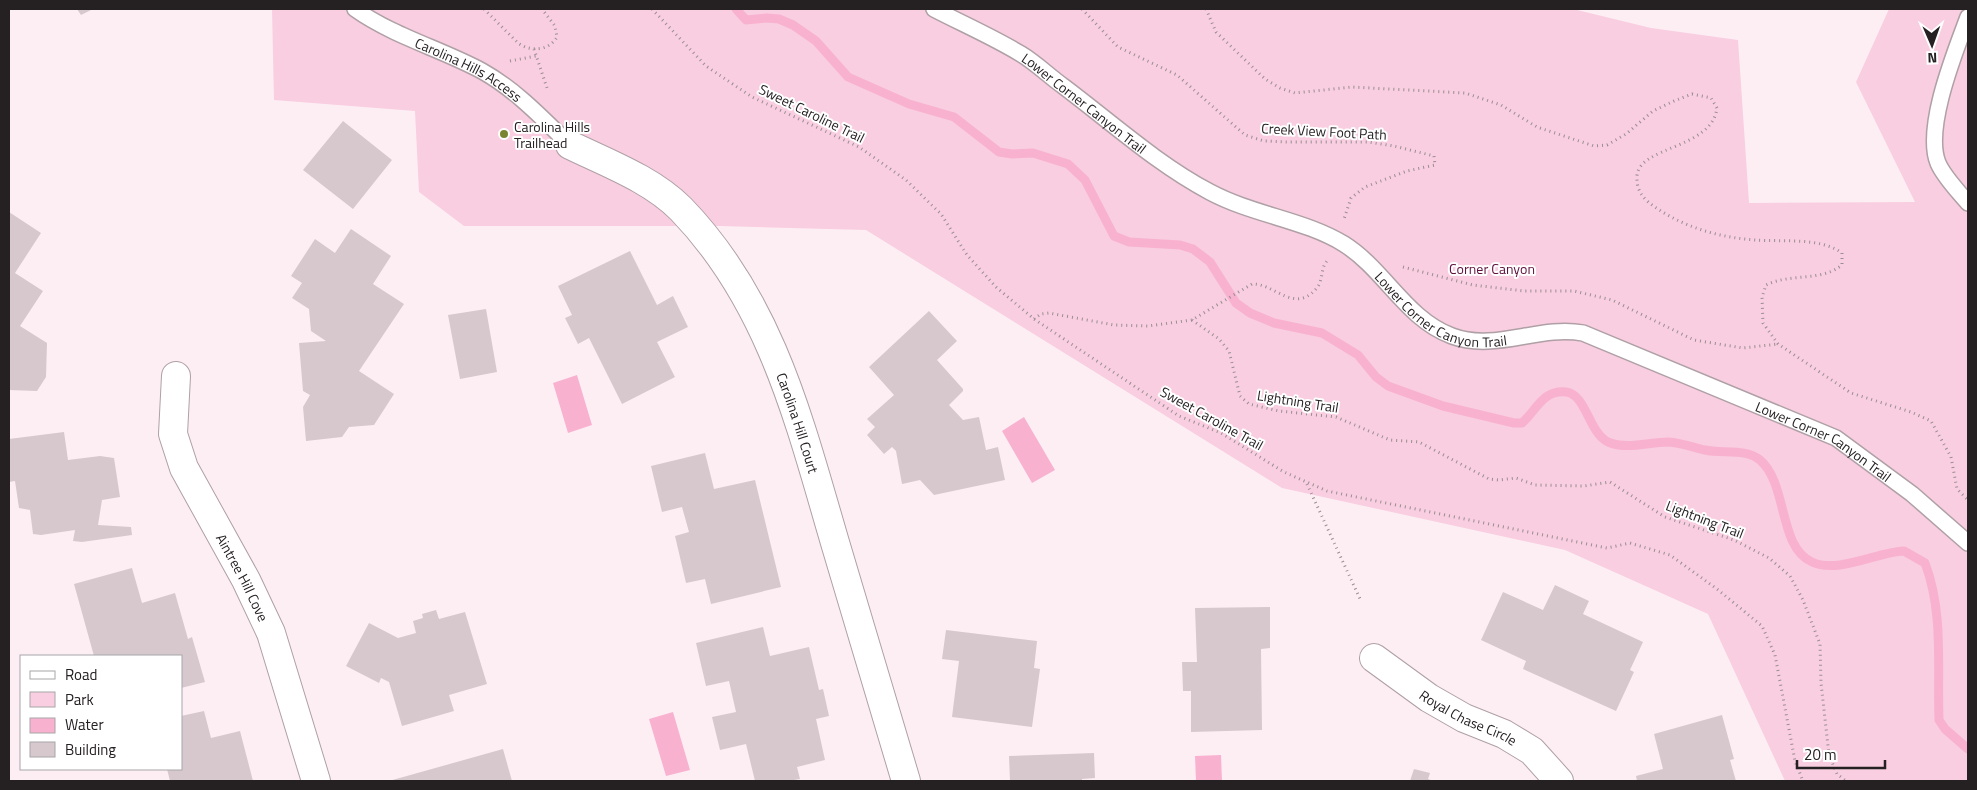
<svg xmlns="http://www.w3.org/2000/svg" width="1977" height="790" font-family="'Titillium Web',sans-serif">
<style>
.green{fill:#f9cee0}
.water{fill:#f8b2d0}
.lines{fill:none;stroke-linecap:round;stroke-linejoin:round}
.stream{stroke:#f8b2d0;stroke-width:9}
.building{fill:#d7c8ce}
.service-casing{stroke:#afa0a6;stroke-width:18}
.minor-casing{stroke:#afa0a6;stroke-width:30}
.path{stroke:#998e92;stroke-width:3;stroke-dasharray:1 4;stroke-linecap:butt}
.service{stroke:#fff;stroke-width:15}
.minor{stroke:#fff;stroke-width:28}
.poi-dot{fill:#7a8431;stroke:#fff;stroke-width:2}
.labels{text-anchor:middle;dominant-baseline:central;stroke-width:4;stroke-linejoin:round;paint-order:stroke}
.street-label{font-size:14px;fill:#252022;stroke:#fff}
.poi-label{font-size:14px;fill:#252022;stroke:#fff;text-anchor:start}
.park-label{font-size:14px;fill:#5f0f3c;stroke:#fff}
</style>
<rect width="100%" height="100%" fill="#fdeef4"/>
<path class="green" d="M272 9H1573L1651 28 1738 40 1749 203 1915 202 1856 82 1889 9H1968V781H1785L1708 614 1565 550 1282 488 866 230 720 226H464L419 192 415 111 274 100Z"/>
<path class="water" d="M577 375 592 425 568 433 553 383Z
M1024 417 1055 470 1032 483 1002 431Z
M673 712 690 770 666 776 649 719Z
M1221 755 1222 781H1196L1195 756Z"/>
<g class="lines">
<path class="stream" d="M736 9 746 20 767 18 779 19 793 25 816 41 848 77 909 104 954 117 999 152 1012 154 1033 153 1068 164 1085 180 1114 236 1129 242 1180 245 1193 249 1210 262 1236 303 1250 313 1274 323 1322 333 1358 355 1376 377 1388 386 1443 406 1514 423H1522C1537 410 1542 390 1566 392 1586 394 1589 433 1608 442 1627 450 1649 442 1668 442 1682 443 1692 447 1705 450 1722 454 1746 448 1760 460 1788 484 1778 547 1812 562 1838 574 1877 552 1904 551L1925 563C1944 613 1937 667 1939 720L1945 729 1968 749"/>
</g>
<path class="building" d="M77 9H93L81 15Z
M343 121 392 160 353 209 303 170Z
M9 212 41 233 15 273 43 291 20 326 47 343 46 377 37 391 9 390Z
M351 229 391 256 373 284 404 304 359 371 394 394 374 425 349 427 342 437 306 441 303 407 310 395 303 391 299 343 326 341 311 331 309 309 292 298 302 283 291 276 315 239 335 253Z
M630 251 657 305 673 296 688 327 657 342 675 377 622 404 589 338 578 344 565 318 572 315 558 286Z
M486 309 497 372 460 379 448 315Z
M929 311 957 341 937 360 963 389V391L949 405 963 420 979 417 986 450 998 447 1005 480 934 495 920 480 902 484 896 451 892 447 884 454 867 435 875 427 867 419 894 395 869 367Z
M64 432 68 460 100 456 114 458 120 497 102 500 98 525 131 527 132 535 82 542 73 541 75 530 41 535 33 534 30 510 19 508 15 481 9 482V439Z
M705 453 714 489 755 480 781 587 711 604 705 579 686 583 675 536 689 532 682 507 662 512 651 466Z
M132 568 142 603 175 593 188 639 192 637 205 682 181 688V656H94L74 584Z
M1555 585 1589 601 1583 614 1643 642 1630 670 1634 672 1616 711 1523 669 1526 661 1481 640 1503 592 1543 610Z
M1270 607V648L1261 649 1262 730 1191 732V691H1183L1182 662H1197L1195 608Z
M436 610 439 619 465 612 487 684 449 695 454 711 402 726 389 682 381 678 379 683 346 666 369 623 398 638 416 633 413 621 423 618 422 614Z
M763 627 770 656 809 647 819 690 823 689 829 716 816 719 825 760 797 767 800 779 788 781H755L746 744 720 750 712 717 736 712 729 681 706 686 696 643Z
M946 630 1037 641 1034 668 1040 669 1032 727 952 717 959 661 942 659Z
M204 711 211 738 240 731 253 781H170L167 769H181V716Z
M1722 715 1734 759 1730 760 1736 781H1637L1636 776 1663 769 1654 734Z
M503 749 512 781H389Z
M1094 753 1095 778 1082 779V781H1010L1009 756Z
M1414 769 1430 773 1428 779 1433 781H1410Z"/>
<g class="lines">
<g class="service-casing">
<g id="service">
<path id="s1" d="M355 9C393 36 441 49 482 71 516 90 542 118 570 145"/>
<path id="s2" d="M934 9C963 24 993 37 1021 54 1036 63 1049 76 1063 86 1111 122 1157 164 1210 192 1253 215 1305 220 1344 244 1385 270 1406 319 1452 336 1495 352 1539 325 1583 333L1836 438 1912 494 1968 543"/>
<path d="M1968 17C1955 52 1924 128 1938 163 1944 177 1958 191 1968 203"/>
</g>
</g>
<g class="minor-casing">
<g id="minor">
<path id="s3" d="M570 145C607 163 651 179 681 209 772 303 800 424 836 546 859 624 883 703 906 781"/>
<path id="s4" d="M176 376 173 434 184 468 246 580 271 633 316 781"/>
<path id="s5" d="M1374 658 1429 698 1464 718 1504 734 1532 751 1559 781"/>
</g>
</g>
<path class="path" d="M484 9 518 43C530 52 549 51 557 37L555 26 542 9
M652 9 706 66 752 97 859 147 906 180 941 214 967 255 996 287 1034 319 1179 416 1221 433 1284 472 1327 491 1607 548 1630 543 1670 555 1717 589 1762 626 1775 655 1795 761 1803 781
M1082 9 1118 47 1177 75 1245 135 1264 141 1287 142H1368L1394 146 1434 156 1435 165 1407 171 1365 187 1351 198 1344 219
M1206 9 1216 32 1265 79 1280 88 1295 93 1352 87 1465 93 1501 105 1537 127 1594 146 1607 145 1626 134 1653 111 1674 101 1692 94 1711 98 1717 108C1712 149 1639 146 1637 176 1636 192 1645 201 1658 209 1686 228 1722 238 1756 240 1782 242 1820 237 1842 253V265C1821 282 1790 273 1766 285L1762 297 1763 323 1778 344 1851 393 1911 412 1931 421 1951 457 1957 489 1968 500
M534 49 548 91
M510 61 536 56
M1403 267 1473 285 1524 291H1574L1612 300 1694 340 1743 348 1778 344
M1034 319 1041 314 1049 313 1114 325 1148 326 1192 320 1252 284C1274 283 1294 314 1316 289 1324 280 1320 269 1327 261
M1192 320 1219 339 1229 351 1240 396 1249 404 1279 411 1336 417 1390 440 1419 442 1489 479 1499 480 1516 478 1535 485 1584 486 1610 482 1665 517 1734 540 1769 558 1790 576 1803 600 1820 644 1821 683 1829 755 1837 774 1846 781
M1307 484 1361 601"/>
<use href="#service" class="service"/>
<use href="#minor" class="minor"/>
</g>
<circle class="poi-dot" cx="504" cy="134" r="5"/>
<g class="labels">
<g class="street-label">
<text stroke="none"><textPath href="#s1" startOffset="129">Carolina Hills Access</textPath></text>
<text stroke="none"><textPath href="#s2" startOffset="178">Lower Corner Canyon Trail</textPath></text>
<text transform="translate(812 113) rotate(26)">Sweet Caroline Trail</text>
<text transform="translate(1324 131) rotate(3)">Creek View Foot Path</text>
<text stroke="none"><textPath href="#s2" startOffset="598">Lower Corner Canyon Trail</textPath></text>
<text transform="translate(1298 401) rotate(9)">Lightning Trail</text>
<text transform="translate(1212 418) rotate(29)">Sweet Caroline Trail</text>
<text stroke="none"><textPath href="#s3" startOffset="375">Carolina Hill Court</textPath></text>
<text stroke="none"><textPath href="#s2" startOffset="1016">Lower Corner Canyon Trail</textPath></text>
<text transform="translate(1705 519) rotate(21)">Lightning Trail</text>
<text stroke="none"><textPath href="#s4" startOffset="218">Aintree Hill Cove</textPath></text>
<text stroke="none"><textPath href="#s5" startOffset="112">Royal Chase Circle</textPath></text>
</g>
<g class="poi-label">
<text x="514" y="126">Carolina Hills<tspan x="514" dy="16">Trailhead</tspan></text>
</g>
<g class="park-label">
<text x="1492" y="268">Corner Canyon</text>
</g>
</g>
<rect width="1977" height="790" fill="none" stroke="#252022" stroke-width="20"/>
<rect x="20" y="655" width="162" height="115" fill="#ffffff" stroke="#a8a6a7"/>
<rect x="30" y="671" width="25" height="8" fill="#ffffff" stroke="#a8a6a7"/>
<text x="65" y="680" font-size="15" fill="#252022">Road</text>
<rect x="30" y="692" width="25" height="15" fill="#f9cee0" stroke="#a8a6a7"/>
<text x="65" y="705" font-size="15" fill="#252022">Park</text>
<rect x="30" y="718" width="25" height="15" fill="#f8b2d0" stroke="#a8a6a7"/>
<text x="65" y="730" font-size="15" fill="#252022">Water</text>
<rect x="30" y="742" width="25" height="15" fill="#d7c8ce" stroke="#a8a6a7"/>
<text x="65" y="755" font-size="15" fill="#252022">Building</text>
<g transform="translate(1932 45) rotate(178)" stroke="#ffffff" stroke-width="4" paint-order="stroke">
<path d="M0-4L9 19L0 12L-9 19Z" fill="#252022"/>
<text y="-8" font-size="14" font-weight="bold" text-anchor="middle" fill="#252022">N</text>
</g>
<path d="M1797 760v8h88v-8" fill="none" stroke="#252022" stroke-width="2.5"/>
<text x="1804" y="760" font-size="15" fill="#252022" stroke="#ffffff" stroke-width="4" paint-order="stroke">20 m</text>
</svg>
